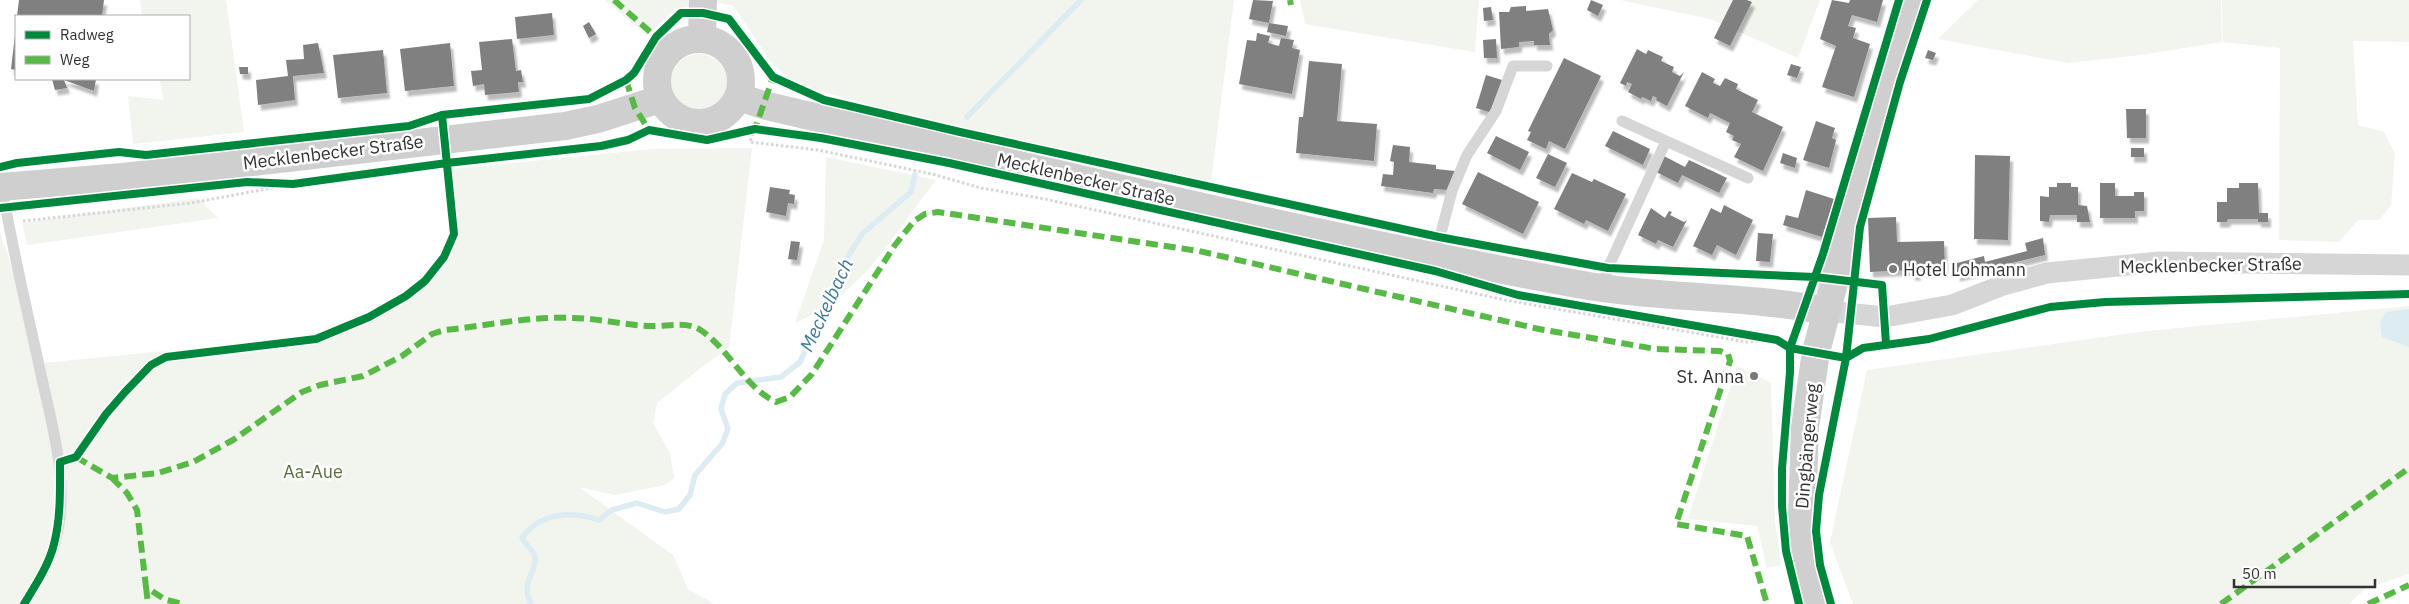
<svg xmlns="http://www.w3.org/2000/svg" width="2409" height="604" font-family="'IBM Plex Sans',sans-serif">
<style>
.green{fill:#f1f5ed}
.water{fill:#ddebf3}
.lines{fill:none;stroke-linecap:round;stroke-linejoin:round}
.stream{stroke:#ddebf3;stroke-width:5.5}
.building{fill:#808080;filter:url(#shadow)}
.path{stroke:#d6d6d6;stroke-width:3;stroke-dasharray:2.5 2.5;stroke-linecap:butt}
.lane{stroke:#d6d6d6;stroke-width:11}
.street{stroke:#d6d6d6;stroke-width:21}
.secondary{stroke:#cfcfcf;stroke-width:28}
.quiet{stroke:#58b947;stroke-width:6;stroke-dasharray:12 6;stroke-linecap:butt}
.cycleway-casing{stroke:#fff;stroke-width:11}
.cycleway{stroke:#00873e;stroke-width:8}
.poi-dot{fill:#7a7a7a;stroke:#fff;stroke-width:2}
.labels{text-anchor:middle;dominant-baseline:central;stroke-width:5;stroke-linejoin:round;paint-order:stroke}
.street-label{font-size:18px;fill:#323232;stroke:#fff}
.poi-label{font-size:18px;fill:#323232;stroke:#fff;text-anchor:start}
.park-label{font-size:18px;fill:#58703e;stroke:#fff}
.water-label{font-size:19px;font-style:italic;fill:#3e7a97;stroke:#fff}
</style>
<defs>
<filter id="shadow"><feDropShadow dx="3" dy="5.5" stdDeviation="1" flood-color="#0004"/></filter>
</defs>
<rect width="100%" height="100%" fill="#fff"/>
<path class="green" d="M140 0H226L244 132 133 144 128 96 164 100 159 79H189V16H142Z
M605 0H690V6L675 9 647 36Z
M715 0H1234L1211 181 960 130 795 84 770 61 734 6 715 2Z
M1300 0H1479L1475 52 1305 24Z
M1620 0H1820L1798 58 1710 19Z
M1978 0H2221L2222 42 2140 55 2068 63 1938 39Z
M2222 0H2409V42L2353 41 2358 125 2384 132 2395 154 2391 205 2379 220H2358L2339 242 2279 240 2280 48 2223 42Z
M671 82a28 28 0 1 1 56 0a28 28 0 1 1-56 0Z
M752 148 729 348 707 363 657 403 653 423 670 453 674 478 665 485 615 495 579 487 673 555 688 589 714 604H0V233L21 293 33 364 327 335 331 336C374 319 452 287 456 234 458 213 453 190 452 169L652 149Z
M826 157 936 180 871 267 831 306 795 323 824 240Z
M198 198 218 218 27 245 22 223Z
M2409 306V574L2365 589 2349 604H1853L1830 542 1867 370 2147 331Z
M1737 366 1771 383 1775 522 1781 565 1767 568 1757 526 1688 519Z"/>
<path class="water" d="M2409 309V347L2382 337 2380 321 2386 312Z"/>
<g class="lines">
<path class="stream" d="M967 117 1081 0
M531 604C519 580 540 571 534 554 532 549 525 544 522 538 540 512 571 511 599 520L612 510 637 503 665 512 679 509 690 495 695 475 722 444 728 429 721 409 725 394 737 383 781 377 800 362 848 256 863 233 911 192 915 174"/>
</g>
<path class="building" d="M19 0H104L102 16H17Z
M1253 0 1273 1 1269 23 1288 26 1286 36 1267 32 1269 23 1249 19Z
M1591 0 1603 5 1598 16 1587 10Z
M1733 0H1747L1752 2 1730 46 1714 38Z
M1832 0 1849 3 1850 0H1883L1877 22 1852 15 1848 26 1856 28 1853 38 1870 44 1854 97 1822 87 1836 46 1820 39Z
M1526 6V11L1548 9 1553 30 1549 34 1550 45H1534V41L1519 42V47L1501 49 1499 12H1509L1511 7Z
M1491 7 1493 20 1484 21 1483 8Z
M552 13 554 35 517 39 515 17Z
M589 22 596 34 589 38 583 26Z
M1257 33 1270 36 1268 43 1279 46 1281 38 1294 40 1292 48 1300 50 1292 94 1239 84 1247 40 1256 41Z
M15 35H16V70L11 69Z
M512 39 516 71 521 70 523 82H518L519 92 485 95 484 84 473 86 471 71 482 70 479 42Z
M1496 39 1497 58H1484L1483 40Z
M318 43 324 73 293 76 295 100 258 105 256 80 288 76 286 60 304 59 303 45Z
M450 43 454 86 405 91 400 49Z
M1637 49 1646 54 1648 50 1663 57 1661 61 1674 67 1672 72 1680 76 1684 72 1667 106 1656 100 1657 98 1653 96 1651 101 1642 97 1641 99 1628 92 1632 84 1627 82 1626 86 1620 83Z
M383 50 387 93 338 98 333 55Z
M1928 50 1936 53 1933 60 1925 58Z
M1564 58 1601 76 1565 149 1549 141 1546 149 1527 140 1531 132 1528 131Z
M1309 61 1342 64 1337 121 1377 124 1374 161 1296 153 1299 117H1303Z
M1791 64 1801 67 1797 78 1787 75Z
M239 67H248V74H240Z
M1702 72 1715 79 1713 83 1720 86 1725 78 1738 84 1736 89 1758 100 1752 112 1783 127 1763 171 1734 157 1741 144 1732 140 1734 136 1726 132 1730 123 1710 113 1708 118 1685 106Z
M1486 75 1502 80 1492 113 1476 108Z
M52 79H96L94 91 64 80 67 88 55 90Z
M2126 109H2146V138H2127Z
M1816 121 1835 128 1832 138 1836 140 1829 168 1803 160Z
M1613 131 1650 149 1643 165 1605 146Z
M1496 136 1529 152 1520 170 1487 153Z
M1393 145 1410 147 1409 162 1436 165V169L1455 171 1448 190 1434 189 1433 193 1381 186 1383 174 1393 175 1394 162 1390 161Z
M2131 148H2144V157H2131Z
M1783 153 1797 158 1795 168 1780 163Z
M1548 154 1567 163 1555 187 1536 178Z
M1975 155 2010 156 2008 240 1974 239Z
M1664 156 1685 167 1689 160 1727 178 1719 193 1682 175 1678 183 1656 172Z
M1478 172 1539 202 1523 234 1462 204Z
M1572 173 1592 182 1594 179 1626 194 1608 231 1586 220 1584 224 1554 209Z
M2057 183H2071V187H2078V205L2087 206 2090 222H2077V215H2050L2049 222 2040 221V196L2049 197V187H2057Z
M2100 183H2115V196H2134V192H2144V211H2135V218H2100Z
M2239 183H2258L2259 213H2268V222H2258V219H2228L2227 222H2217V202H2227V188H2239Z
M770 187 790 190 789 194 795 195 794 204 788 203 786 216 766 212Z
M1806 190 1834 199 1822 237 1783 225 1786 215 1798 218Z
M1724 205 1753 220 1736 255 1717 245 1712 255 1693 246 1711 208 1721 213Z
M1651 208 1665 218 1669 211 1672 212 1670 215 1684 222 1687 220 1673 247 1658 240 1656 244 1638 235Z
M1896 217 1897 242 1944 241 1945 269 1918 271V275H1912V270L1870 272 1868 218Z
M1758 233 1773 234 1770 262 1756 261Z
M2043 238 2045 255 1957 276V263L1984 256 1985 262 2027 251 2025 243Z
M791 241 800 242 797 260 788 259Z"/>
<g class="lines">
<path class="path" d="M755 129 750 142 818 150 932 174 981 188 1045 199 1505 300 1747 342 1777 340
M23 221 191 203 293 184"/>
<path class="lane" d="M1666 141 1748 178
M2 187C12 248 27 309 40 370 52 426 72 489 54 546 48 567 35 586 24 604
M1435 256 1452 191 1467 155 1496 111 1513 66H1547
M1602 288 1608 268 1666 141 1622 121"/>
<path class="street" d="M1826 311 1885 317 1952 305 2003 285 2047 273 2159 262 2409 265"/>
<path class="secondary" d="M702 38 703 0
M657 81a42 42 0 1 1 84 0a42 42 0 1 1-84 0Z
M739 97 763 105C1033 168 1304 234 1577 284 1659 299 1744 295 1826 311
M0 187 123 177 565 126 598 119 660 99
M1813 604 1801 546 1805 427 1816 352 1863 172 1913 0"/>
<path class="quiet" d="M614 0 656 37
M1290 0 1291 5
M626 80 635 108 649 130
M750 130 755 129 773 77
M76 457 112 478 158 473 193 462 233 440 302 392 320 385 363 376 402 356 432 334 445 330C486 326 529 316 570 318 597 318 623 325 650 326 665 327 684 321 699 329 729 348 744 387 776 402L790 397 812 374 895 245 914 221 925 214 938 212 1199 251 1539 329 1656 349 1720 351 1728 354 1730 361 1676 524 1747 536 1767 604
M112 478 127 493 137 510 146 587 164 599 182 604
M146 587 148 604
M2221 604 2409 468
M2368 604 2409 585"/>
<g class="cycleway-casing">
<path id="cycleway" d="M0 167 17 163 119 152 146 155 409 126 442 115 589 99 626 80 634 73 656 37 681 13H703L729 19 773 77 824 100 960 132 1439 237 1608 268 1815 277 1882 285 1886 344
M0 208 247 182 293 184 447 163 601 146 628 140 649 130 707 140 755 129 821 138 949 163 1435 271 1518 295 1777 340 1790 348 1846 358 1863 348 1929 339 2050 307 2105 302 2409 294
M24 604C35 586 49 565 54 544 61 517 60 489 60 462L76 457 106 414 125 392 151 365 166 357 316 339 369 317 406 296 425 281 444 257 454 234 442 115
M1799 604 1786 551 1782 506V469L1790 372V348L1823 254 1899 0
M1831 604 1820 565 1816 531 1819 495 1846 358 1860 227 1900 82 1927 0"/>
</g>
<use href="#cycleway" class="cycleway"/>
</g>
<g class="poi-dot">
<circle cx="1893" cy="269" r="5"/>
<circle cx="1754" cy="376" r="5"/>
</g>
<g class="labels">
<g class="street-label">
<text transform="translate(333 152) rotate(-7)">Mecklenbecker Straße</text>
<text transform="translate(1086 179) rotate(13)">Mecklenbecker Straße</text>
<text transform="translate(2211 265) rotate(-1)">Mecklenbecker Straße</text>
<text transform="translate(1807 446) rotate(-85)">Dingbängerweg</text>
</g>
<g class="poi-label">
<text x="1903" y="269">Hotel Lohmann</text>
<text x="1744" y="376" text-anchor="end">St. Anna</text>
</g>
<g class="park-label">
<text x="313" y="471">Aa-Aue</text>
</g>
<g class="water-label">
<text transform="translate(826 305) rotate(-65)">Meckelbach</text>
</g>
</g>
<rect x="15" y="15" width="175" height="65" fill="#ffffff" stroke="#adadad"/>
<rect x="25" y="31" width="25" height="8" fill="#00873e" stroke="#adadad"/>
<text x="60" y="40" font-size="15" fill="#323232">Radweg</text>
<rect x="25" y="56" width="25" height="8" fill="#58b947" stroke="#adadad"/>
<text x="60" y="65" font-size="15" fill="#323232">Weg</text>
<path d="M2234 579v8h141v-8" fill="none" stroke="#323232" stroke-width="2.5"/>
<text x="2242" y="579" font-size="15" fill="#323232" stroke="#ffffff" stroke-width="4" paint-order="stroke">50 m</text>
</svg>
